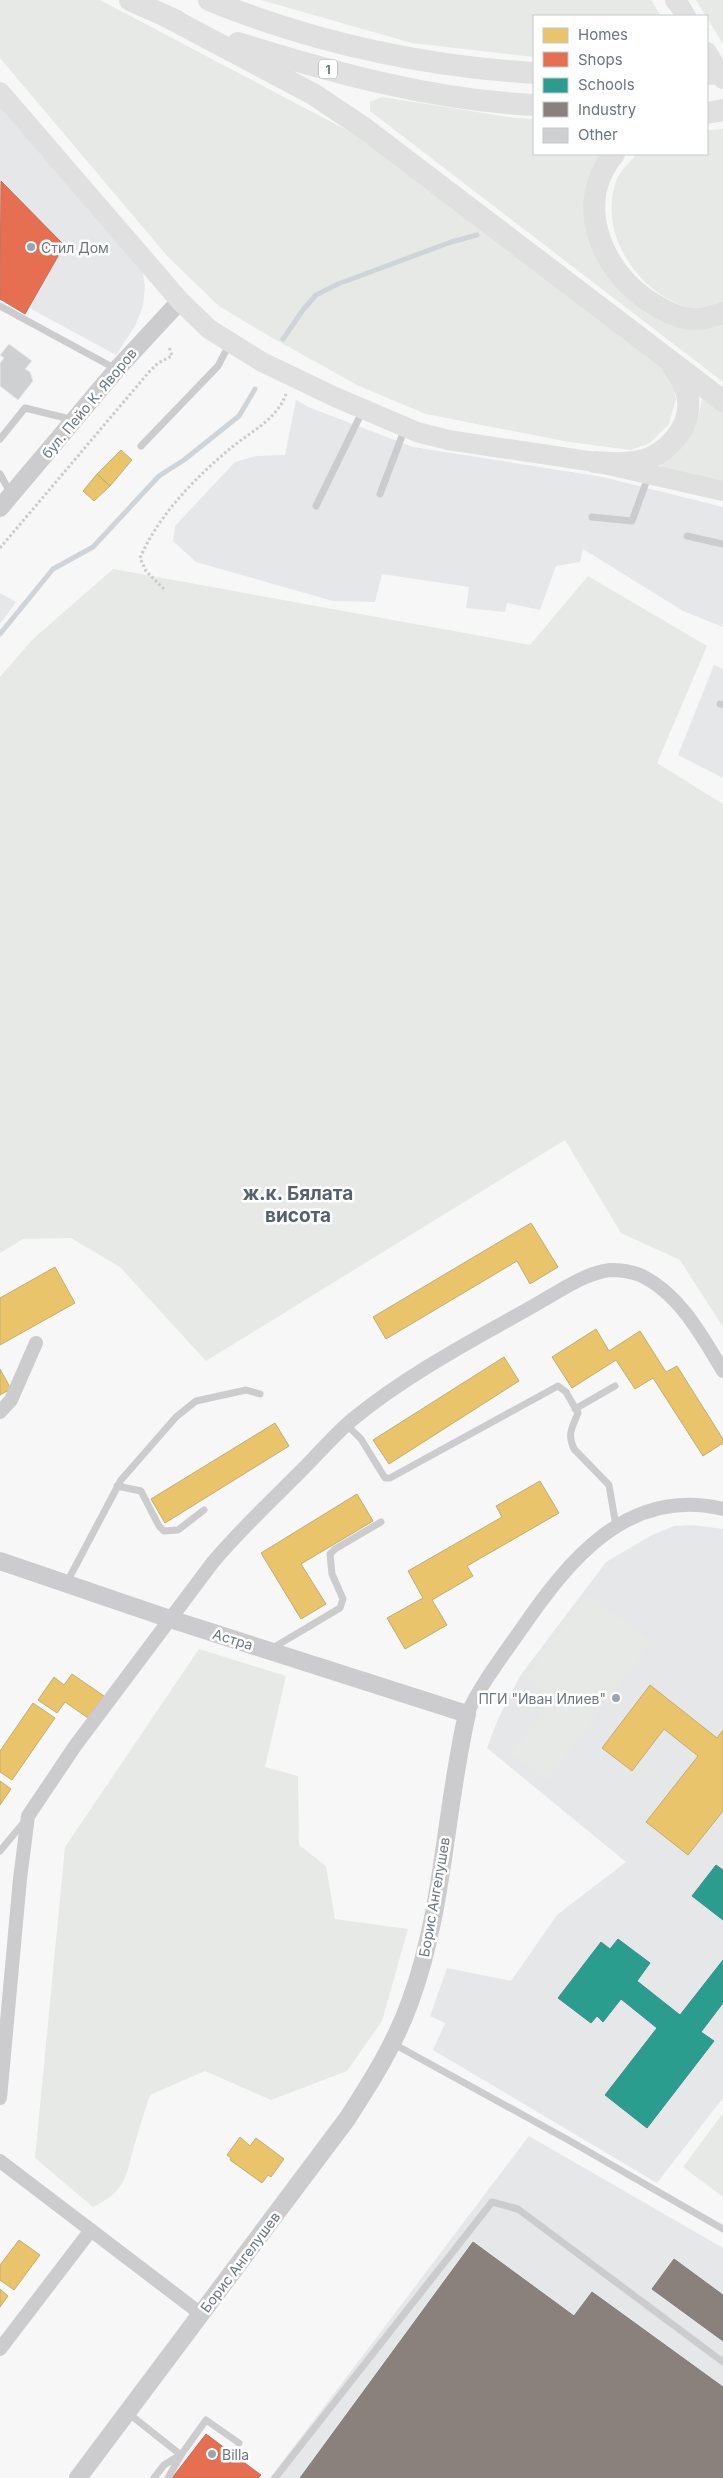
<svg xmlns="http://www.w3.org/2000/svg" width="723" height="2478" font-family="Inter,sans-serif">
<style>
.built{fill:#e6e7e8}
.green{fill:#e6e9e5}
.homes{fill:#e9c46a;stroke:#c3ad72}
.shops{fill:#e76f51;stroke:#c27160}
.schools{fill:#2a9d8f;stroke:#3d928c}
.industry{fill:#8a817c;stroke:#807e7e}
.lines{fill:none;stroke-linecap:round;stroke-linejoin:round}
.stream{stroke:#ced4d8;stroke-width:5}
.building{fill:#cfd0d1;stroke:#e6e6e6}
.path{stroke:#cacbcc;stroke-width:3;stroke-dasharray:2.5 2.5;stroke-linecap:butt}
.service{stroke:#ccccce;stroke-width:7}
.minor{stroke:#ccccce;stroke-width:14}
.tertiary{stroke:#ccccce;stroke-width:18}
.secondary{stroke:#e0e0e1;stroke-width:20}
.primary{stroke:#e0e0e1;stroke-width:22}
.poi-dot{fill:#9ba4ac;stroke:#fff;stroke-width:2}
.labels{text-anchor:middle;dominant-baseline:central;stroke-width:5;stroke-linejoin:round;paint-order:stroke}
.shield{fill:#fff;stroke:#97a0a9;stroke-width:1}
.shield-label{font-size:12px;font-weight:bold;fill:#6a7784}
.poi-label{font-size:14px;fill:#6a7784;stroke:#fff;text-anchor:start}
.street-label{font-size:14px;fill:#6a7784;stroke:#fff}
.district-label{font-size:19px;font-weight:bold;fill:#57616a;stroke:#fff}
</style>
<rect width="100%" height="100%" fill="#f7f7f7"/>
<path class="built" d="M0 105 142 269 145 286 143 306 135 326 116 355 0 292Z
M296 400 308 407 413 447 603 477 723 507V627L683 611 583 549 580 562 556 566 540 610 507 603 505 612 466 608 469 587 382 574 375 602 333 601 196 562 173 541 175 526 235 462 256 456 285 455Z
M0 593 16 602 0 624Z
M714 665 723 669V778L678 755Z
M693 1525 723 1529V2098L657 2183 433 2050 445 2023 430 2016 447 1968 511 1981 557 1915 626 1862 487 1748 498 1719 520 1676 606 1562 652 1535 674 1526Z
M529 2136 723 2248V2478H270Z"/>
<path class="green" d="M0 0H100L375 145 662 365 671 377 676 399 669 424 650 443 631 450 569 442 426 414 359 386 269 336 219 306 168 257 0 58Z
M261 0H651L661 16H534V57L412 43Z
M696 0H723V44Z
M382 97 515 118 534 119V154H607L592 181 630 298 723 324V382L370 111V102Z
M723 129V304C713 305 698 310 689 308 637 292 598 234 616 181 619 172 631 161 637 154H707V130Z
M703 396 723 411V484L662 471 660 465 697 421Z
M113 569 530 645 588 576 707 646 657 763 723 804V1327L680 1260 621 1233 565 1140 206 1361 120 1267 71 1238 23 1239 0 1253V677L33 639Z
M588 1595 651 1642 547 1781 511 1754 554 1698 527 1677Z
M199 1649 286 1676 265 1767 298 1776 299 1845 326 1866 335 1919 408 1929 382 2021 347 2071 271 2100 205 2071 150 2095C144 2113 138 2132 133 2150 126 2180 122 2193 93 2207L35 2158 65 1847Z
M723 2113V2197L683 2167Z"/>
<path class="homes" d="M121 450 132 460 110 486 97 474Z
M97 474 110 486 94 501 83 491Z
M531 1223 558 1267 530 1284 517 1261 386 1339 373 1317Z
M55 1267 75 1303 0 1345V1298Z
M596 1329 609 1351 640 1331 666 1372 677 1366 723 1439V1443L703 1456 653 1378 635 1389 616 1360 572 1388 552 1357Z
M504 1357 519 1381 389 1464 373 1440Z
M0 1369 11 1389 0 1395Z
M275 1423 289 1446 165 1523 151 1499Z
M540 1481 559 1513 467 1566 473 1576 432 1600 447 1625 405 1649 387 1618 423 1598 408 1571 502 1517 496 1506Z
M357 1494 373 1521 301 1564 326 1604 301 1619 261 1553Z
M72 1674 104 1696 88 1718 65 1702 57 1713 38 1700 54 1677 64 1685Z
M650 1685 717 1738 723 1730V1811L688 1855 646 1822 698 1756 664 1729 632 1771 602 1748Z
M33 1703 55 1718 12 1780 0 1772V1751Z
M0 1781 11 1789 0 1805Z
M240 2137 250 2146 256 2138 284 2159 271 2177 268 2175 262 2183 230 2160 231 2158 227 2155Z
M19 2240 40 2255 14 2290 0 2280V2265Z
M0 2289 8 2296 0 2307Z"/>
<path class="shops" d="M1 181 62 243 61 251 25 314 0 299Z
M206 2434 261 2475 258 2478H172Z"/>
<path class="schools" d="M716 1865 723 1870V1920L692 1896Z
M618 1939 650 1963 637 1981 680 2015 723 1960V2003L701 2032 714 2041 647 2128 605 2095 657 2028 621 1999 603 2022 597 2016 591 2023 558 1998 601 1942 610 1949Z"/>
<path class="industry" d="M473 2242 574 2316 592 2292 723 2387V2478H300Z
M674 2259 723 2295V2341L652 2289Z"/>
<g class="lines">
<path class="stream" d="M283 339 303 310 316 295 338 284 451 242 477 235
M0 634 53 569 93 547 159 476 184 460 239 416 255 389"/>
</g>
<path class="building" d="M9 344 32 361 25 369 30 372 33 381 18 400 0 386V363L4 358 0 355Z"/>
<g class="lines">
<path class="path" d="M0 548 149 372 158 363 172 356 169 347
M164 589 146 571 140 558C159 514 196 477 232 447 252 431 277 419 286 394"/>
<path class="service" d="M0 306 116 369
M0 439 25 408 74 420
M141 446 218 366 230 343
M0 474 11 494
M380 494 405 428
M316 506 363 410
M592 517 632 521 648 477
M687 536 723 544
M720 704 723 705
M575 1409 615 1386
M347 1425 361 1439 385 1478H390L558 1386 566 1392 578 1413C572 1428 567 1434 574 1449L609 1485 616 1526
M117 1486 141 1491 159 1526 164 1531 178 1530 204 1510
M66 1584 121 1480 176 1417 196 1401 246 1390 260 1394
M271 1649 340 1608 343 1599 332 1574 330 1554 335 1549 381 1522
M0 1851 25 1821
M392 2043 570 2141 723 2229
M128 2413 181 2455
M154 2478 164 2465 180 2455
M168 2478 181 2455 206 2420 239 2443
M275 2478 492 2202 518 2209 723 2362"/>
<path class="minor" d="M0 1412 11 1400 36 1343
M467 1714C481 1684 501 1658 520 1631 568 1561 627 1486 723 1509
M0 2098 20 1879 28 1816 75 1746 213 1562C241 1529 272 1500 302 1470 319 1453 335 1434 353 1419 408 1374 473 1340 535 1305 557 1293 584 1273 610 1270 619 1270 632 1272 640 1275 679 1293 702 1336 723 1371
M0 2161 201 2314
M0 2349 91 2230"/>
<path class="tertiary" d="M0 508 117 369 180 301
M0 1561 170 1619 467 1714C445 1809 444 1910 410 2002 395 2044 371 2082 347 2119L78 2478"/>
<path class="secondary" d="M676 0 686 16
M707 52 723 79
M0 92 180 301 209 329 262 362 335 397 417 432 448 440 595 462 723 491"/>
<path class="primary" d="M130 0 177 21
M209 0C312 42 423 66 534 73
M676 0H677
M164 15 313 94 364 128 723 401
M238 43C334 73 433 100 534 105
M707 74 723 73
M707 113 723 110
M614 154C574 202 600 268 647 300 661 309 676 318 693 319 703 320 714 316 723 313
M595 462C610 463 625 465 640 461 667 455 691 427 688 400 687 387 679 376 672 365"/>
</g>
<g class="poi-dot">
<circle cx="31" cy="247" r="5"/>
<circle cx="616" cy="1698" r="5"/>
<circle cx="212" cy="2454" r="5"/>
</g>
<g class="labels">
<rect class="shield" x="319" y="59.5" width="18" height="19" rx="4"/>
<g class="shield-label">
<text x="328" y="69">1</text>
</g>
<g class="poi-label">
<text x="41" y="247">Стил Дом</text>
<text x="606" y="1698" text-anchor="end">ПГИ "Иван Илиев"</text>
<text x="222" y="2454">Billa</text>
</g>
<g class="street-label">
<text transform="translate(89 403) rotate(-50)">бул. Пейо К. Яворов</text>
<text transform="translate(233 1639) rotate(17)">Астра</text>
<text transform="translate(434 1897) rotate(-80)">Борис Ангелушев</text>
<text transform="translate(240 2262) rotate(-53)">Борис Ангелушев</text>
</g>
<g class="district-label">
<text x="298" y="1193">ж.к. Бялата<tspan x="298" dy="22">висота</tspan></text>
</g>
</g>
<rect x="533" y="15" width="175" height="140" fill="#ffffff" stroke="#c3c9ce"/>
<rect x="543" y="28" width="25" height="15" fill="#e9c46a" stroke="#c3c9ce"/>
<text x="578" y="40" font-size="15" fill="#6a7784">Homes</text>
<rect x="543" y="52" width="25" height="15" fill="#e76f51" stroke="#c3c9ce"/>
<text x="578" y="65" font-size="15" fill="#6a7784">Shops</text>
<rect x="543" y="78" width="25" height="15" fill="#2a9d8f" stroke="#c3c9ce"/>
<text x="578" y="90" font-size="15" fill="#6a7784">Schools</text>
<rect x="543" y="102" width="25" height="15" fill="#8a817c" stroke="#c3c9ce"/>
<text x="578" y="115" font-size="15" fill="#6a7784">Industry</text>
<rect x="543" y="128" width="25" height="15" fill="#cfd0d1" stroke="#c3c9ce"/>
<text x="578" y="140" font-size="15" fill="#6a7784">Other</text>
</svg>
